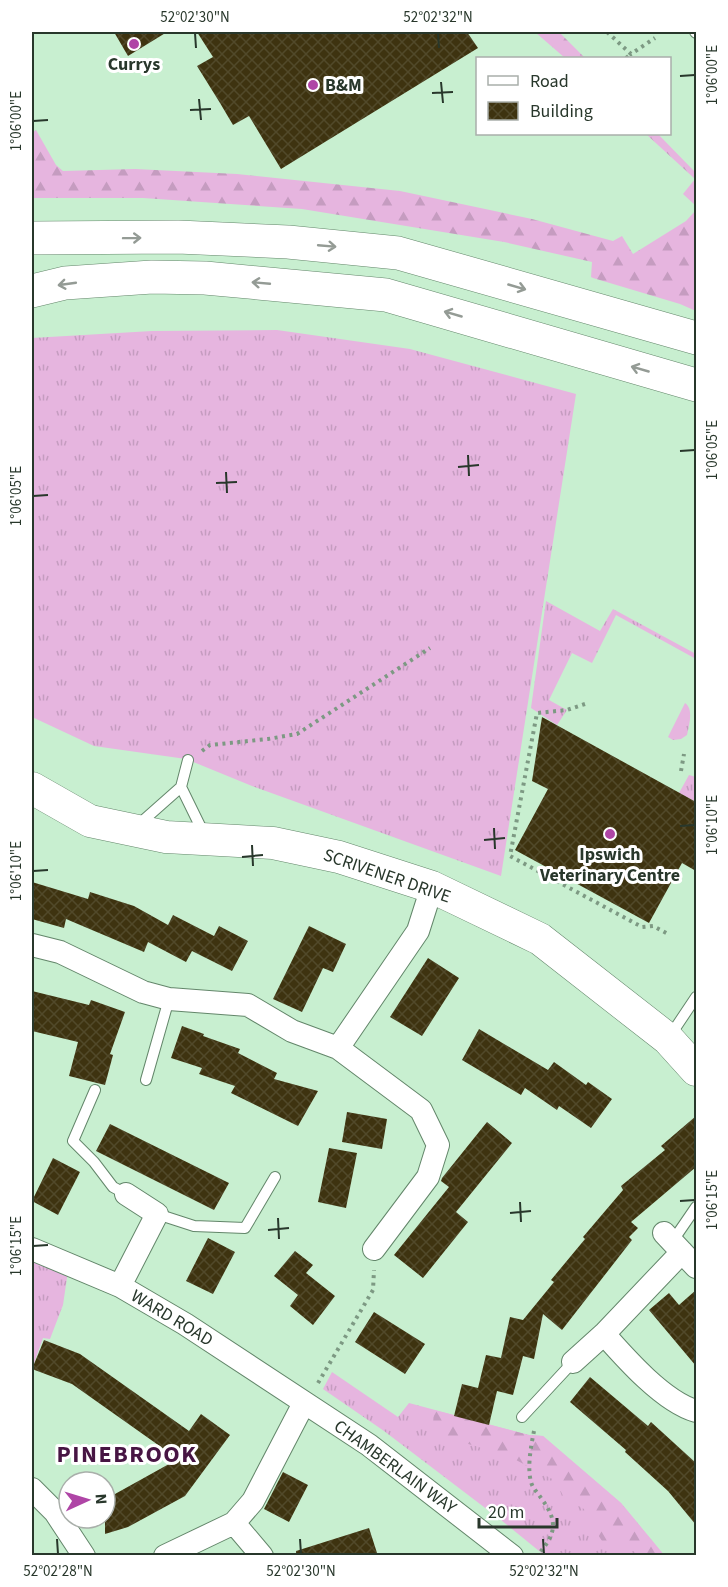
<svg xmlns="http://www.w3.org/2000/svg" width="728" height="1587" font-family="'Source Sans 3',sans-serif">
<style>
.grass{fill:url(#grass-tufts)}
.forest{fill:url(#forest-firs)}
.building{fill:url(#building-cross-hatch)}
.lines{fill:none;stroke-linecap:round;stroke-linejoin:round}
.lane-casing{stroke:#63866a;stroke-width:12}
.street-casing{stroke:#63866a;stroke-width:24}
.secondary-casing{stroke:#63866a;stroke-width:33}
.primary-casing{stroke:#63866a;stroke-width:34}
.path{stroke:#7d9983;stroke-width:4;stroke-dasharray:3 4.5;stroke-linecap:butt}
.lane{stroke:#fff;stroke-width:10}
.street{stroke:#fff;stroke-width:22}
.secondary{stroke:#fff;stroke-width:32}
.primary{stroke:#fff;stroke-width:33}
.oneway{stroke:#949b95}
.ticks{fill:none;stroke:#28372b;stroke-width:2}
.poi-dot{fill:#af45a6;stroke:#fff;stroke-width:2}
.labels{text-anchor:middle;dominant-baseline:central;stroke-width:6;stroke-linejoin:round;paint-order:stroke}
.poi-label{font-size:18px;font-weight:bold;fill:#28372b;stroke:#fff}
.street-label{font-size:18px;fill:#28372b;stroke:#fff}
.district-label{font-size:24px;font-weight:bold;letter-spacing:1.5px;fill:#471543;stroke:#fff}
.neatline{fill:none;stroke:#28372b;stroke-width:2}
.ticks-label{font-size:15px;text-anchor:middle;fill:#28372b}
</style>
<defs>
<pattern id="grass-tufts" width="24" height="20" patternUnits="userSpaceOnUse" patternTransform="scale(1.5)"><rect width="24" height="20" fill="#e6b5df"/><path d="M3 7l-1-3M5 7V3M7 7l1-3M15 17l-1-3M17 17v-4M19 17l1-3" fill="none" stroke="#c59cc0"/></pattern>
<pattern id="forest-firs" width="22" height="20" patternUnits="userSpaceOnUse" patternTransform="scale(1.5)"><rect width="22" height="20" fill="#e6b5df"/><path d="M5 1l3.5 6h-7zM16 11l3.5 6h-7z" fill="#c59cc0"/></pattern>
<pattern id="building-cross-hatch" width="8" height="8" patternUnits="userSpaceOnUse" patternTransform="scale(1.5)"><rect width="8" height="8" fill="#3e3310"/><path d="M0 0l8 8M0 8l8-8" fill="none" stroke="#51492a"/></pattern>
</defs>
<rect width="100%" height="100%" fill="#c8efd0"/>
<path class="grass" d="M277 330 410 349 576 394 501 876 252 786 186 759 94 746 32 717V338L152 331Z
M546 601 600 631 613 609 696 654V659L616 615 592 663 572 653 549 700 567 710 557 725 531 708Z
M685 703C694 709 689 725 687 735L681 739 673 740 668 737Z
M689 775 696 777V802L679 793Z
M32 1249 69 1264 63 1305 50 1339 43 1338 32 1369Z
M332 1372 398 1417 409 1403 529 1435 543 1436 621 1503 664 1555H544L501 1520 384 1431 323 1389Z"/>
<path class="forest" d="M535 32H559L585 58H565Z
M36 130 56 165 63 171 135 169 237 174 400 191 532 219 613 241 622 236 633 254 686 221 696 210V311L680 304 593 278 591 277 592 262 504 242 302 209 143 198H32V133Z
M646 134H658L696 173V206L683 194 695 179Z
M434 1410 529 1435 543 1436 621 1503 664 1555H638C629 1545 615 1544 602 1541L591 1524 584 1509 564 1498 556 1481 516 1460 504 1461 479 1447 443 1437 433 1424Z"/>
<path class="building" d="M114 32H167L128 56Z
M197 32H467L478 48 281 169 249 116 233 125 220 103 197 66 213 57Z
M542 717 696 802V871L682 863 649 923 515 850 548 789 532 781Z
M32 882 88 899 90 892 134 906 168 925 173 915 214 936 219 926 248 941 232 971 192 951 186 962 148 942 144 952 66 919 64 928 32 919Z
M309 926 346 944 333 972 323 968 302 1012 273 999Z
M428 958 459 978 422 1036 390 1017Z
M32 991 89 1005 91 1000 125 1012 110 1054 113 1055 105 1085 69 1076 78 1042 32 1031Z
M182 1026 204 1034 203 1036 240 1049 238 1053 277 1073 274 1079 318 1091 298 1126 231 1093 235 1086 199 1074 202 1068 171 1058Z
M479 1029 548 1070 554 1062 586 1085 588 1082 612 1099 591 1128 559 1106 557 1110 525 1088 521 1095 462 1060Z
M347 1112 387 1119 382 1149 342 1142Z
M696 1116V1167L631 1222 638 1228 629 1237 632 1240 562 1330 543 1314 534 1359 523 1356 513 1395 497 1391 489 1425 454 1416 462 1384 478 1388 486 1355 501 1358 510 1317 523 1320 554 1282 551 1280 585 1239 583 1237 623 1190 621 1186 665 1150 661 1146Z
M487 1122 512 1143 456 1212 468 1222 423 1278 394 1255 449 1187 441 1181 442 1178Z
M110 1124 229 1183 214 1210 96 1151Z
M329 1148 357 1153 346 1208 318 1202Z
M53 1158 80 1172 58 1215 32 1201Z
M208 1238 235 1252 213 1294 186 1281Z
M295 1251 313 1265 306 1273 335 1296 313 1325 290 1306 298 1295 274 1276Z
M696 1290V1366L649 1310 669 1293 679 1305Z
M374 1312 425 1344 405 1374 355 1342Z
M44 1340 80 1354 189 1431 201 1414 230 1435 185 1496 128 1527 105 1534V1497L115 1494 178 1459 72 1384 32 1369Z
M590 1377 648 1426 651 1422 696 1463V1525L668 1491 625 1452 626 1450 570 1402Z
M283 1472 308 1485 289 1522 264 1509Z
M369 1528 378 1556H296V1551Z"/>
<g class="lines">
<g class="lane-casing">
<path id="lane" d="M695 32 696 33
M181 787 188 760
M137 826 181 787 205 836
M670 1036 696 997
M146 1080 169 999
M95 1090 73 1141 94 1162 113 1187 126 1194
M157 1214 194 1226 245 1228 275 1177
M672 1242 696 1207
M522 1417 573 1362"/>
</g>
<g class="street-casing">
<path id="street" d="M32 945 60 952 143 992 169 999 248 1005 292 1031 338 1048 421 1110 438 1145 428 1177 374 1249
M338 1048 418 931 432 887
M664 1233 696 1267
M32 1249 120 1286 185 1324 369 1445 512 1556
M120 1286 157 1214 126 1194
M604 1334C626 1359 664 1402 696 1411
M573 1362 604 1334 682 1252
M32 1489 55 1512 84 1556
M234 1523 262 1556
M165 1556 234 1523 253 1501 304 1403"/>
</g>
<g class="secondary-casing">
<path id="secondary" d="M32 788 90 821 166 837 273 843 339 857 432 887 540 939 668 1039 696 1070"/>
</g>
<g class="primary-casing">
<path id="primary" d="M32 238 178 237 288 242 398 253 696 338
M32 291 65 283 152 277 205 278 386 295 696 385"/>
</g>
<path class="path" d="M607 32 631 54 655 38
M626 58 631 54
M585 704 567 710 537 713 510 856 642 927 653 926 668 934
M202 751 210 745 268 739 297 734 430 648
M681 771 684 754
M318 1383 373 1290 374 1270
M32 1392V1402
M534 1431C531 1446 527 1467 531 1482 533 1489 538 1493 541 1498 559 1522 556 1534 537 1556"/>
<use href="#lane" class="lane"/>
<use href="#street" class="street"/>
<use href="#secondary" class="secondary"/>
<use href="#primary" class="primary"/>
</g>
<defs><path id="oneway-shaft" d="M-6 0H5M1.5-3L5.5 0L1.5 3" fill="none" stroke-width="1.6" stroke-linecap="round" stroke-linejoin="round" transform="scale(1.5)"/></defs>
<g class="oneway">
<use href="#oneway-shaft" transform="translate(132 238) rotate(-1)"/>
<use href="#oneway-shaft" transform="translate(327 246) rotate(5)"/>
<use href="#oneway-shaft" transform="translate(261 283) rotate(-175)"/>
<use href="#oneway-shaft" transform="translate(67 284) rotate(172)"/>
<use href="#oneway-shaft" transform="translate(517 287) rotate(16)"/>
<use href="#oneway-shaft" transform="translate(453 314) rotate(-164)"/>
<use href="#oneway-shaft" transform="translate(640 369) rotate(-164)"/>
</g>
<path class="ticks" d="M195 33 196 48M438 33 439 48M680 76 695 75M441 82 443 103M432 93 453 92M199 99 201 120M190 110 211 109M33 121 48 120M680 451 695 450M468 455 469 476M458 467 479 465M226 472 227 493M216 483 237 482M33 496 48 495M680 826 695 825M494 828 495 849M484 840 505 838M252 845 253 866M242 857 263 855M33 871 48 870M680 1201 695 1200M520 1202 521 1222M510 1213 531 1211M278 1218 279 1239M268 1230 289 1228M33 1246 48 1245M57 1539 58 1554M300 1539 301 1554M543 1539 544 1554"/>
<g class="poi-dot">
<circle cx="134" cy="44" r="6"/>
<circle cx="313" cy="85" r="6"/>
<circle cx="610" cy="834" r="6"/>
</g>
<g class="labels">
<g class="poi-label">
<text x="134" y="64">Currys</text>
<text x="325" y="85" text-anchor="start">B&amp;M</text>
<text x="610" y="854">Ipswich<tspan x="610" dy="21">Veterinary Centre</tspan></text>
</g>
<g class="street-label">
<text transform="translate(387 876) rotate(19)">SCRIVENER DRIVE</text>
<text transform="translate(172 1318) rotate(31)">WARD ROAD</text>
<text transform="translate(395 1467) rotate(36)">CHAMBERLAIN WAY</text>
</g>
<g class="district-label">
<text x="127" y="1454">PINEBROOK</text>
</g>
</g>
<rect width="728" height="1587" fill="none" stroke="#ffffff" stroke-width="66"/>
<rect x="476" y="57" width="195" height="78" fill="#ffffff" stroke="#a9afaa" stroke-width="1.5"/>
<rect x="488" y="76" width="30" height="9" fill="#ffffff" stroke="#a9afaa" stroke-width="1.5"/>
<text x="530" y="87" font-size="18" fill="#28372b">Road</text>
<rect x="488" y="102" width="30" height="18" fill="url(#building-cross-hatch)" stroke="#a9afaa" stroke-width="1.5"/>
<text x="530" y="117" font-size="18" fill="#28372b">Building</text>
<g transform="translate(87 1500) rotate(86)"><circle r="28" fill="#ffffff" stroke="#a9afaa" stroke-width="1.5"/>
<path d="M0-4.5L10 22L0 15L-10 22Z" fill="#af45a6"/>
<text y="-9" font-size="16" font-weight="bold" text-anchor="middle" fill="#28372b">N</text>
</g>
<path d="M479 1518v9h78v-9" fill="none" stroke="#28372b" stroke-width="3"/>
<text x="488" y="1518" font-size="18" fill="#28372b" stroke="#ffffff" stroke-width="4.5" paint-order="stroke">20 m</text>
<rect x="33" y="33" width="662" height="1521" class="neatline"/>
<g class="ticks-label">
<text x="195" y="22">52°02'30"N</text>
<text x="438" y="22">52°02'32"N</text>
<text transform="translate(712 75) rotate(-90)" y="5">1°06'00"E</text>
<text transform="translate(16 121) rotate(-90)" y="5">1°06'00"E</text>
<text transform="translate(712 450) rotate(-90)" y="5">1°06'05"E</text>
<text transform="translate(16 496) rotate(-90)" y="5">1°06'05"E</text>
<text transform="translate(712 825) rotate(-90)" y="5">1°06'10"E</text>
<text transform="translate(16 871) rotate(-90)" y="5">1°06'10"E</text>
<text transform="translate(712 1200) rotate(-90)" y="5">1°06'15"E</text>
<text transform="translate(16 1246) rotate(-90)" y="5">1°06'15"E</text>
<text x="58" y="1576">52°02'28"N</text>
<text x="301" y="1576">52°02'30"N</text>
<text x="544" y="1576">52°02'32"N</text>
</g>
</svg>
